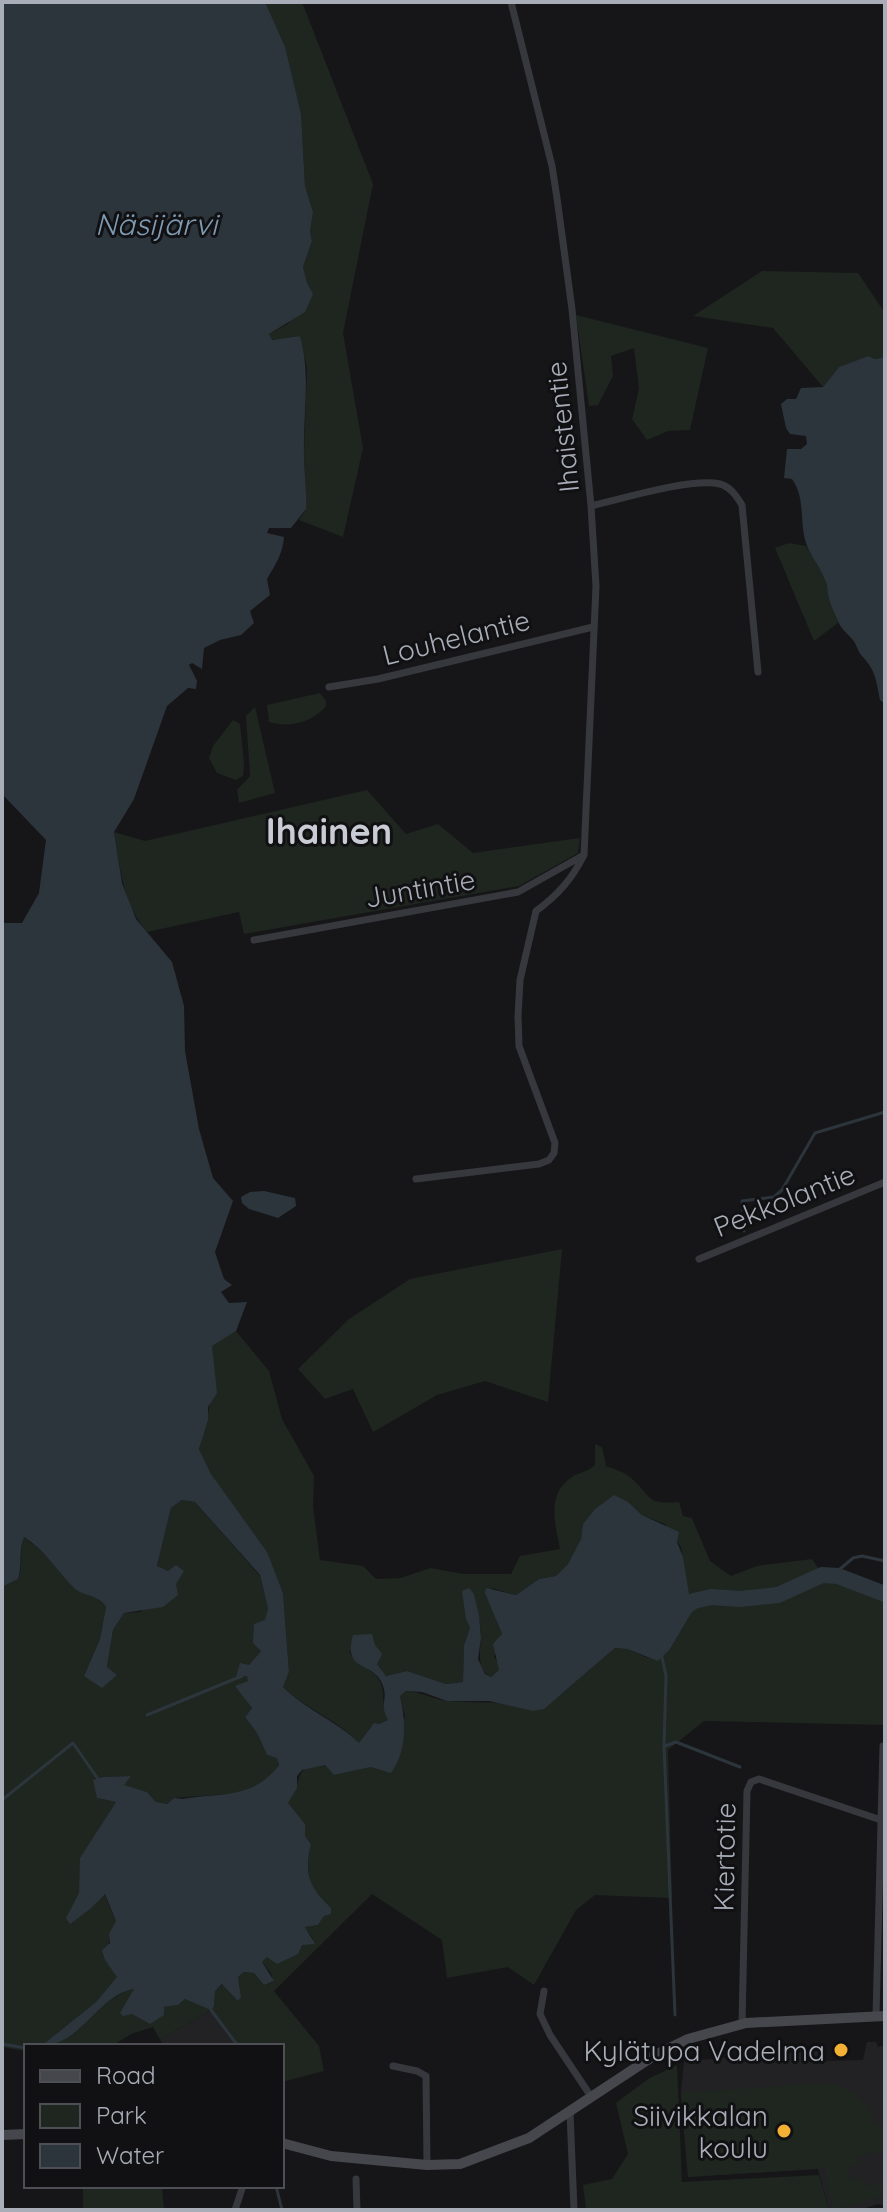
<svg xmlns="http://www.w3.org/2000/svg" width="887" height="2212" font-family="Quicksand,sans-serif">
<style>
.built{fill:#222225}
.green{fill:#1e261f}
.water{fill:#2c353c}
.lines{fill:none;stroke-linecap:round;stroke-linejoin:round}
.stream{stroke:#2c353c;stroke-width:3}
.river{stroke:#2c353c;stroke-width:16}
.minor{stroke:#37383d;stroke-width:7}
.secondary{stroke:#45474d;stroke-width:10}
.poi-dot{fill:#f2b134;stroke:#111113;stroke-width:3}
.labels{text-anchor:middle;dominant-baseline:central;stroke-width:6;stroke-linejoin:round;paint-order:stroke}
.street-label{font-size:28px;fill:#a8adb8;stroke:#111113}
.poi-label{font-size:28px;fill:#a8adb8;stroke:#111113;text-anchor:end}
.water-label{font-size:30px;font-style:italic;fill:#7f9bb3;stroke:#111113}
.district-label{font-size:36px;font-weight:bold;fill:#c9ccd4;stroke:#111113}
</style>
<rect width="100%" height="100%" fill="#161618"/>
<path class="built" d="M211 2010 238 2046H164L160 2040Z
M867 2042H876L878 2047 885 2045V2206L878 2204 859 2210H829L818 2169 688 2177 681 2093 684 2061 822 2051 823 2061 863 2060Z"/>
<path class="green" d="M265 2H302L373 184 343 333 363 448 343 537 299 520 306 509V497L304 452 307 368 300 336 271 340 269 334 289 323 307 284 303 267 312 241 310 231 313 212 305 186 301 114Z
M762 271 858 273 885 313V357L876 359 868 356 839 367 823 387 773 328 693 316Z
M576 315 708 348 690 430 668 431 647 440 632 419 639 389 634 348 611 356 613 376 598 405 589 406Z
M789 543 806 546 825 578 829 600 836 612 838 623 814 641 775 548Z
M320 693 326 701V706C313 723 288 728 269 722L267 705Z
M255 707 275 793 239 803 237 790 250 776 246 716Z
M233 720 240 724 244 763 243 776 236 780 217 773 209 758 213 746Z
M367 790 406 834 438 824 473 853 580 838 578 853 519 886 244 934 239 912 147 932C123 904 120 867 114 832L145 841Z
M562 1249 548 1402 485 1381 437 1395 373 1432 353 1389 325 1399 298 1369 349 1319 410 1279Z
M236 1331 269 1371 282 1419 314 1476 313 1506 320 1560 363 1566 376 1579 401 1578 430 1568 464 1574H511L520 1556 560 1549C555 1523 546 1494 572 1477 580 1472 588 1472 595 1465V1444L602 1447 606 1466C614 1469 624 1472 630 1477 653 1497 645 1505 679 1502L683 1516 692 1518 710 1561 731 1576 757 1566 812 1559 822 1574 838 1576 885 1594V1725L704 1721 668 1750 672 1898 595 1895 576 1910 534 1985 508 1967 447 1978 442 1940 372 1894 274 1991 319 2046 324 2071 282 2082V2046H238L211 2010 160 2040 153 2027 131 2034 112 2046H53C79 2029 108 1996 134 1988L123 2016 132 2013 150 2024 164 2007 178 2005 185 1999 214 2006 215 1991 223 1984 238 2001 241 1996 238 1977 244 1972 254 1973 264 1985 273 1982 271 1973 262 1962 267 1956 313 1939 305 1927 318 1925 324 1916C312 1889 304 1875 311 1844L305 1836V1824L287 1803C290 1797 295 1791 297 1785 302 1766 305 1767 325 1765L334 1775 371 1767 405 1717 400 1696 406 1691C421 1692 435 1700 450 1701 483 1704 499 1699 533 1711L564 1692 615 1648 627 1649 648 1658 670 1649 692 1612 681 1547 665 1524 642 1515 628 1502 594 1510 583 1524 581 1539 568 1564 556 1576 539 1579 516 1595 492 1588 497 1623 502 1634 494 1657 499 1663V1670L491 1677C475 1669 481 1650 481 1634 480 1621 477 1607 474 1594L466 1619 470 1628 464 1645 463 1682 446 1684 407 1671 386 1676 377 1664 349 1651C354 1664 368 1666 377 1677 389 1694 378 1701 388 1720L370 1728 359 1744C339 1720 307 1710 283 1687L289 1672 283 1592 274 1573 211 1474 199 1449C209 1417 216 1379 211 1346Z
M182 1500 195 1502 260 1576 268 1609 261 1651 249 1665 248 1681 242 1694 252 1708 245 1717 257 1733 267 1755 277 1757 279 1765 266 1781 239 1793 174 1798 167 1804 156 1802 147 1792 123 1785 130 1776 102 1777 94 1780 98 1798 116 1802 81 1858 79 1893 90 1909 104 1893 116 1921C109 1934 109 1946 105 1960L118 1977 96 2002 41 2046H26V2051L2 2047V1587L18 1579C24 1564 19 1552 23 1537 46 1551 55 1569 74 1587 84 1597 97 1594 106 1607L100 1639 84 1676 116 1675 107 1668 113 1630 124 1613 141 1612 168 1571 157 1567 171 1508Z
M677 2065 682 2182 819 2175 829 2210H586L583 2185 612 2179 628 2154 616 2103 648 2079Z
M822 2083C849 2084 869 2101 876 2126L884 2125 885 2121V2149L857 2157 859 2164 847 2168 850 2179 857 2177 858 2181 865 2179 867 2186 880 2183 884 2196 834 2210 826 2183V2168L688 2177 681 2093Z
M83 2186H162L164 2210H83Z"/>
<path class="water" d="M2 2H265L285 47 301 114 305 186 313 212 310 231 312 241 303 267 307 283 313 294 305 312 269 334 272 340 300 336C311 375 303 413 304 453 304 472 307 491 306 509L291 528H269L267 533 284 537C283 554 275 565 267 579L270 595 250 611 254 623 241 635 220 640 204 648 202 669 192 663 189 665 197 681 196 689 188 688 167 706 134 799 114 832 122 883 136 919 172 962 184 1006 185 1051 199 1129 213 1178 233 1201 215 1252 224 1279 232 1285 221 1292 229 1303 247 1302 236 1331 212 1346 217 1393 208 1407V1420L199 1449 211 1474 267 1552 283 1593 289 1672 283 1687C306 1710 337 1721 359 1743L374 1723 379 1724 388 1720C379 1703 387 1702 384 1689 376 1658 342 1676 353 1635L372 1634 375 1645 382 1654 377 1664 386 1676 407 1671 446 1684 463 1682 464 1645 470 1628 466 1619 462 1591 469 1588 474 1594 479 1615 481 1638 478 1659 485 1674 491 1677 499 1670 493 1644 502 1634 485 1593 486 1588 516 1595 539 1579 556 1576 568 1564 581 1539 583 1524 594 1510 614 1495 628 1502 642 1515 679 1532 677 1542 683 1557 692 1612 670 1649 658 1661 627 1649 615 1648 544 1709 533 1711 489 1701H447L422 1692 406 1691 400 1696C406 1721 407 1751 391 1773L371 1767 334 1775 325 1765 302 1770 297 1776V1788L288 1803 305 1824V1836L311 1844C304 1875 309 1887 331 1908V1914L324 1916 318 1925 305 1927 315 1944 302 1945 298 1954 277 1964 267 1957 262 1962 274 1981 264 1985 254 1973 244 1972 238 1977 241 1997 238 2001 222 1984 215 1991 214 2006 211 2010 185 1999 178 2005 164 2007V2015L150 2024 132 2014 123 2016 120 2013 134 1989C98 1995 80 2046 41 2046L96 2002 117 1977 105 1960 102 1950 110 1943 109 1934 116 1921 105 1894 90 1909 70 1924 66 1918 79 1893 80 1858 116 1802 97 1798 93 1780 102 1777 131 1776 124 1785 147 1792 156 1802 167 1804 174 1798 183 1799C222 1792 252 1800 279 1765L277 1758 267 1755 257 1733 245 1717 252 1708 235 1686 248 1681 247 1676 236 1677 240 1663 249 1665 261 1651 253 1643 254 1624 265 1620 268 1609 260 1575 195 1502 182 1500 171 1508 157 1566 168 1571 176 1565 184 1571 176 1584 178 1595 163 1607 124 1613 113 1630 107 1667 117 1675 102 1688 84 1676 100 1639 106 1607C98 1594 84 1597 74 1588 56 1570 45 1550 24 1537 18 1551 23 1564 18 1579L2 1587V926L4 923H22L39 893 46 840 2 794Z
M868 356 875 359 885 357V704L880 700C876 680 876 671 862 656 858 652 857 645 853 640 848 634 840 628 838 621 835 614 831 606 829 599 827 593 828 586 825 580 821 568 810 556 806 543 799 521 806 499 792 479L784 478 787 449H801L807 444 806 436 790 434 786 428 781 404 787 399H796L801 388 823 387 839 367Z
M264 1191 295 1198 296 1206 278 1218 249 1209 242 1203 241 1197 250 1192Z"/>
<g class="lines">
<path class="stream" d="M744 1231 742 1201 774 1197 782 1190 815 1133 885 1112
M833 1575 853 1558 862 1556 885 1561
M662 1657 666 1676 664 1746 675 2015
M885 1662V1660
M147 1715 242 1676
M665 1746 676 1742 740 1767
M2 1800 73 1743 98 1779
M211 2010 238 2046
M2 2044 26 2048
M276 2186 282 2210"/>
<path class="river" d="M672 1615 694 1601 711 1597 740 1599 778 1595 822 1575 838 1576 885 1594"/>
<path class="minor" d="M591 506C621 499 693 477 720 484 731 487 737 497 742 505L758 672
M329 687 378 679 593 627
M254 940 518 892 582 856
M416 1179 539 1164 549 1160 554 1153 555 1143 519 1046 518 1016 520 980 536 911C558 895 572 879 584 855L596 586 591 506 572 309 557 198 552 166 511 2
M699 1259 885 1182
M544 1991 540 2014 550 2035 592 2098
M876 2016 883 1746
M742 2024 747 1791 751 1782 759 1779 881 1820
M393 2066 417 2071 426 2076 427 2165
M570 2112 574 2210
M356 2179 357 2210
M235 2210 243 2186"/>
<path class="secondary" d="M2 2135 26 2134
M282 2143 331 2156 427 2165 460 2164 529 2138 655 2055 688 2039 746 2023 885 2016"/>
</g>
<g class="poi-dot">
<circle cx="841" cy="2050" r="8"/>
<circle cx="784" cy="2131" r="8"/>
</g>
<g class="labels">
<g class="street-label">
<text transform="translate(562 427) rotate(-96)">Ihaistentie</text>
<text transform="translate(456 637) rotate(-14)">Louhelantie</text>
<text transform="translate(420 888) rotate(-10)">Juntintie</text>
<text transform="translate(784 1200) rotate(-22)">Pekkolantie</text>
<text transform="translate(724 1857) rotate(-89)">Kiertotie</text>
</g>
<g class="poi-label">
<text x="825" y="2050">Kylätupa Vadelma</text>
<text x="768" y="2115">Siivikkalan<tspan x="768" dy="32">koulu</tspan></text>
</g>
<g class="water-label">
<text x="156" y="224">Näsijärvi</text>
</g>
<g class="district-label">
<text x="329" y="830">Ihainen</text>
</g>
</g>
<rect width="887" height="2212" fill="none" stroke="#a8adb8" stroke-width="8"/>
<rect x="24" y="2044" width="260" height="144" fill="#111113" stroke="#4d4f55" stroke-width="2"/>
<rect x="40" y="2070" width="40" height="12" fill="#45474d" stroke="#4d4f55" stroke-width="2"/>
<text x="96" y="2084" font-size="24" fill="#a8adb8">Road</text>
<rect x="40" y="2104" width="40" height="24" fill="#1e261f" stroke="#4d4f55" stroke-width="2"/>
<text x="96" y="2124" font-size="24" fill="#a8adb8">Park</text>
<rect x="40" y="2144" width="40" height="24" fill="#2c353c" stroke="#4d4f55" stroke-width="2"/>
<text x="96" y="2164" font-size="24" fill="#a8adb8">Water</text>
</svg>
